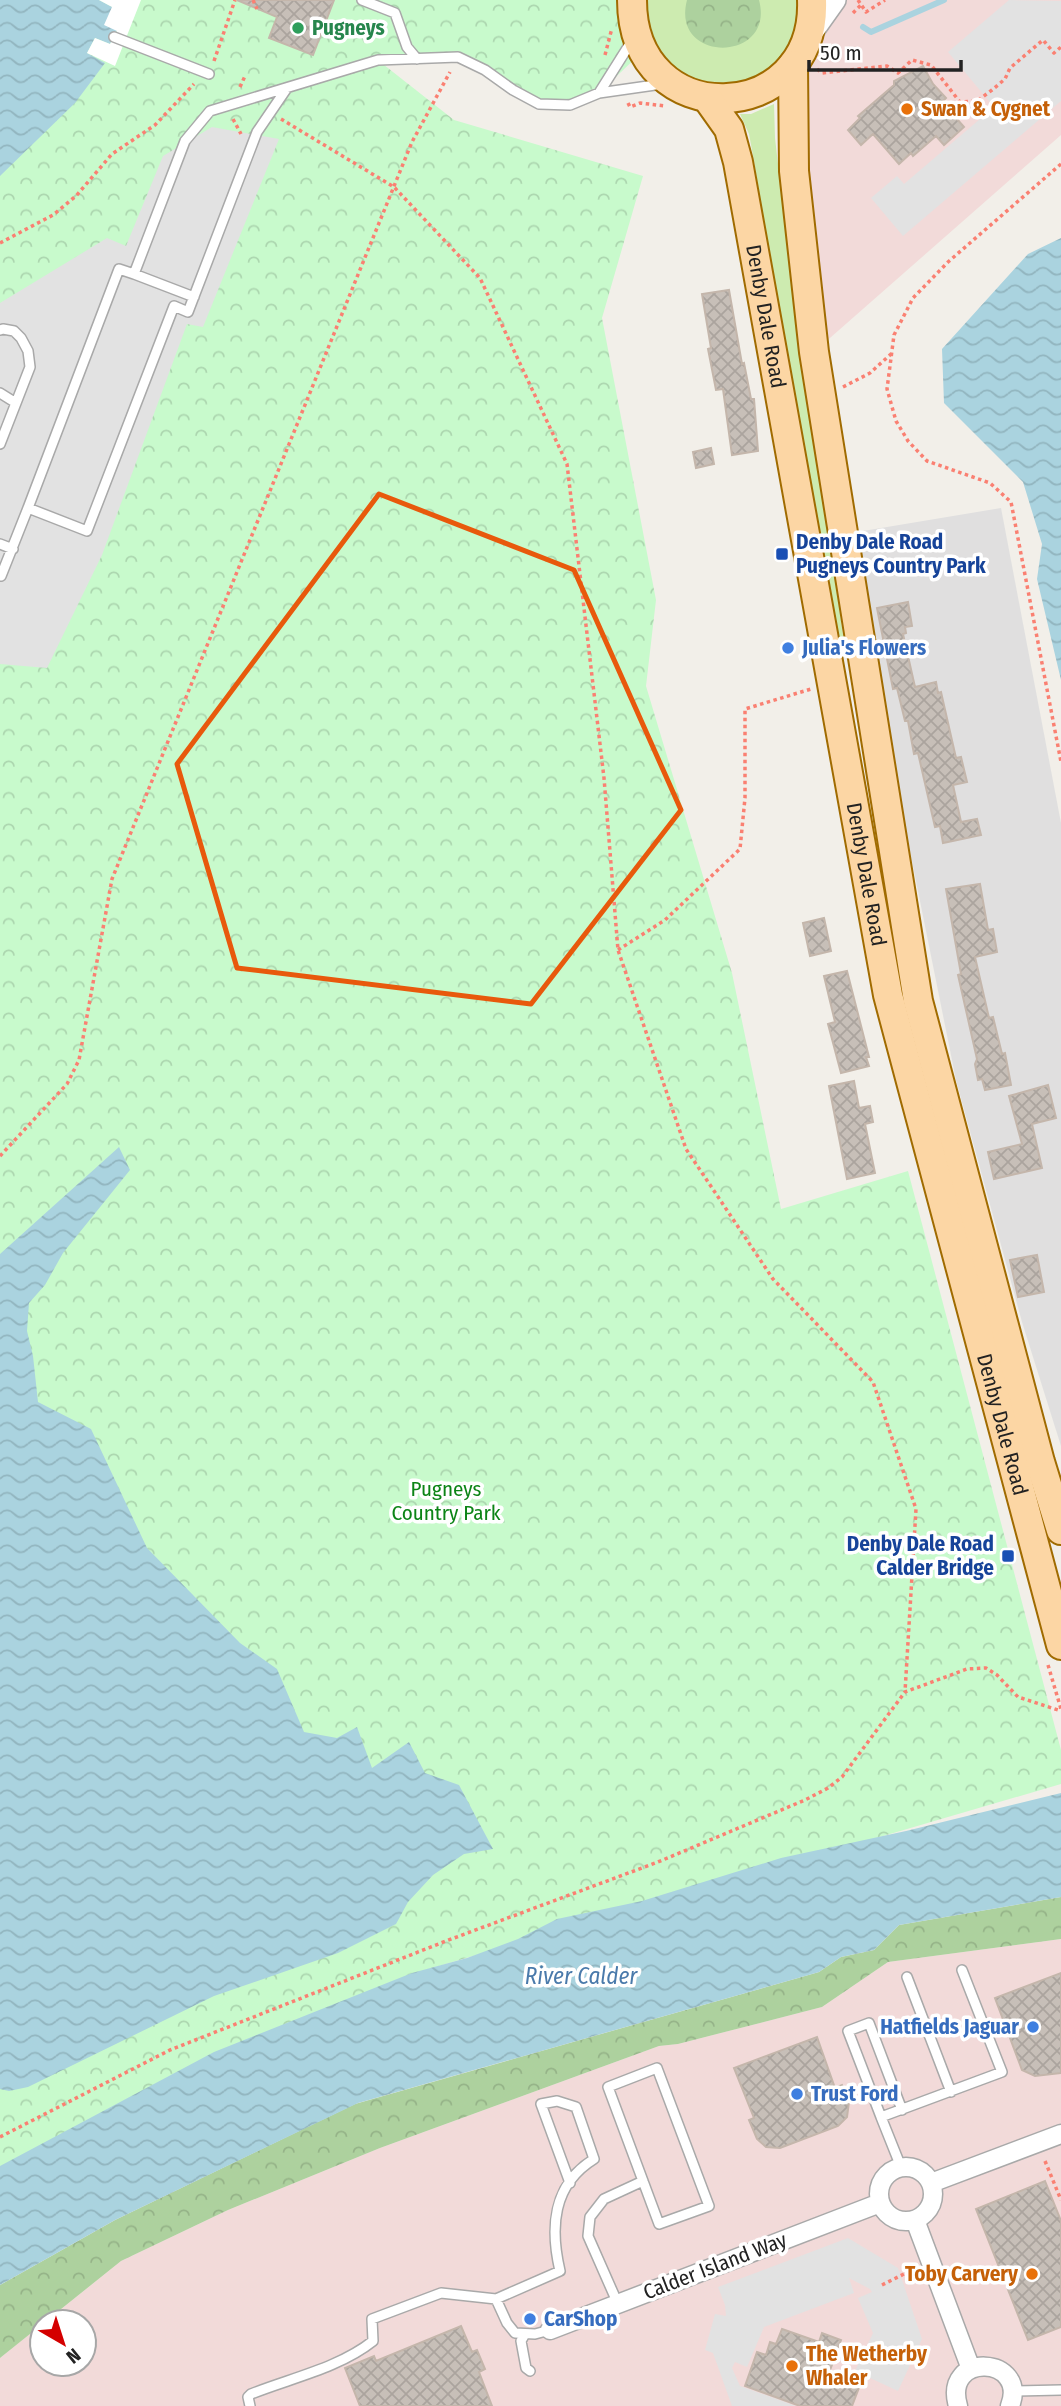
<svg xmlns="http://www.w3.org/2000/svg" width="1061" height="2406" font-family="'Fira Sans Condensed',sans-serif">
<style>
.residential{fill:#e0dfdf}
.commercial{fill:#f2dad9}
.grass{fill:#cdebb0}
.forest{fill:url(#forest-crowns)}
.park{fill:url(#park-crowns)}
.parking{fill:#e2e2e2}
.water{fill:url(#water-waves)}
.pier{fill:#fff}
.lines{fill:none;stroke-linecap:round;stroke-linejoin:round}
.stream{stroke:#aad3df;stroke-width:6}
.building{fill:url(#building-cross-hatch);stroke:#c4b6ab;stroke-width:2}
.service-casing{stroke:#a9a9a9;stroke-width:12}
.minor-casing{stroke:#a9a9a9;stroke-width:21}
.tertiary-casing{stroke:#a9a9a9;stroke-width:24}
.primary-casing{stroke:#a06b00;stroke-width:32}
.path{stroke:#fa8072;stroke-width:3.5;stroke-dasharray:3.5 3.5;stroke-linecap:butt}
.service{stroke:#fff;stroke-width:9}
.minor{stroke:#fff;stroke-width:18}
.tertiary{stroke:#fff;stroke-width:21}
.primary{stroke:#fcd6a4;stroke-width:28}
.marked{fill:none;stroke:#e8590c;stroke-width:5;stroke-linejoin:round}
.leisure-dot{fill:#2e9e5b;stroke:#fff;stroke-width:2.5}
.food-dot{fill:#e8710a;stroke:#fff;stroke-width:2.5}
.transit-dot{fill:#1a4fb4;stroke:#fff;stroke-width:2.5}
.shop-dot{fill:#3f7fe0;stroke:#fff;stroke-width:2.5}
.labels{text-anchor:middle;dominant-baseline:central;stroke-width:7;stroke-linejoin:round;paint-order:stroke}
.leisure-label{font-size:21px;font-weight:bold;fill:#27864d;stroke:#fff;text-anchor:start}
.food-label{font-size:21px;font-weight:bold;fill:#c56008;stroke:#fff;text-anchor:start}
.street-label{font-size:21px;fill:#222;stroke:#fff}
.transit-label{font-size:21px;font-weight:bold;fill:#164399;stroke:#fff;text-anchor:start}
.shop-label{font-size:21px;font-weight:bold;fill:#366cbe;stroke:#fff;text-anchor:start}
.park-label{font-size:21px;fill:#0c8416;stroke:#fff}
.water-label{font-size:23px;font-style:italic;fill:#4a7aab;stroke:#fff}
</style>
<defs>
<pattern id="forest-crowns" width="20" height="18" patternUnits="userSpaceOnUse" patternTransform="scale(1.75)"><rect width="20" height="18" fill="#add19e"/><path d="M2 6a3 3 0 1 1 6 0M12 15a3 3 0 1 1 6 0" fill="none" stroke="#95b388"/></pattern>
<pattern id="park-crowns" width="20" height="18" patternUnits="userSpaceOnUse" patternTransform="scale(1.75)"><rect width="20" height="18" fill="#c8facc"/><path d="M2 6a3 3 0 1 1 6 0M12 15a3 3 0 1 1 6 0" fill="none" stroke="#acd6af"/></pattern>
<pattern id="water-waves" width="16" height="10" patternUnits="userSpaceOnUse" patternTransform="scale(1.75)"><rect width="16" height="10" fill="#aad3df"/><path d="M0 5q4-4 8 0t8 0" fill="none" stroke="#92b5bf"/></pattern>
<pattern id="building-cross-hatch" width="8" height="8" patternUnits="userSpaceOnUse" patternTransform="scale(1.75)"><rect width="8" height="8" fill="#c7bfb8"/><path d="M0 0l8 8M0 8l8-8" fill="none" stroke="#aba49e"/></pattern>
</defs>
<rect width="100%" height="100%" fill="#f2efe9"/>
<path class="residential" d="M1001 508 1061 823V1446L1022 1322 956 1080 888 742 857 532Z"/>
<path class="commercial" d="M812 0H1061V135L814 352 802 52Z
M1061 1939V2406H0V2358L42 2324V2364H84V2322H45L121 2261 228 2210 380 2148 659 2046 678 2044 822 2007 888 1962Z"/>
<path class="grass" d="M632 0H812L813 16 753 94 670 82Z
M774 104 775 138 782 199 844 642 842 663 781 328 754 161 749 134 740 114H751Z"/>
<path class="forest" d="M687 0H759C776 63 670 64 687 0Z
M1061 1897V1939L888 1962 822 2007 678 2044 659 2046 380 2148 228 2210 121 2261 0 2358V2285L115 2220 355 2104 819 1972 841 1957 874 1950 899 1925Z"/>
<path class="park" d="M0 0H622L643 51 599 93 570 105 539 104 458 57 379 61 454 120 643 176 602 318 656 600 646 686 732 973 781 1209 908 1171 1061 1750V1784L425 1970 0 2198Z"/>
<path class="parking" d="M1009 0 1061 1V101L903 236 871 198 897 176 904 184 994 107 948 52Z
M212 127 279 139 203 327 187 324 102 555 47 668 0 664V303L107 238 126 246 163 156Z
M848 2238 898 2268 922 2339 898 2391 855 2371 873 2333 858 2298 872 2292 870 2289 849 2278 854 2293 764 2327 747 2367 735 2362 732 2368 740 2386 796 2406H732L713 2353 705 2350 715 2314 726 2316 725 2305 718 2287Z"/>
<path class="water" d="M0 0H99L112 7 117 30 110 44 95 38 87 53 105 63 75 103 0 176Z
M1061 238V680L1037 579 1042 544 1023 482 944 403 942 349 1028 254Z
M119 1147 130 1170 63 1253 45 1285 29 1303 27 1331 33 1356 38 1402 91 1429 147 1548 240 1643 277 1669 304 1732 337 1738 357 1727 372 1768 409 1742 425 1773 459 1785 493 1849 464 1854 433 1875 408 1902 396 1924 338 1953 214 1996 28 2087 9 2091 0 2089V1254Z
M1061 1793V1897L899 1925 874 1950 841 1957 819 1972 358 2103 115 2220 0 2285V2166L214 2052 412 1973 467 1958 518 1939 557 1919 642 1901 781 1858 906 1831Z"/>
<path class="pier" d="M99 0H141L115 66 87 53 95 38 110 44 117 31 104 25 112 7Z"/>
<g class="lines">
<path class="stream" d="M863 27 871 32 944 0"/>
</g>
<path class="building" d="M237 0H334L313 55 269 38 277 17Z
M923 66 933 84 946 98 942 102 964 127 944 145 936 136 913 156 911 153 899 164 873 134 861 145 848 130 860 118 858 116 894 85V81Z
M729 290 742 364 744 363 751 399H754L758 451 732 455 723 389 716 390 708 349 711 348 702 294Z
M711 448 714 464 696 468 693 452Z
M908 602 912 626 905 627 906 633 903 634 915 687 936 682 938 693 941 692 956 758 961 757 967 782 953 785 961 822 977 819 981 835 943 843 940 826 935 827 918 753 914 754 908 721H905L897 688 893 689 877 608Z
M980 884 988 930 993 929 997 952 975 957 989 1018 993 1017 1002 1054 1005 1053 1011 1085 985 1090 982 1079 978 1080 975 1064 977 1059 958 975 961 974 946 889Z
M824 918 831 951 810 956 803 923Z
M847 971 869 1057H866L869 1066 841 1073 828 1024 835 1022 824 976Z
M854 1081 859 1108 870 1106 873 1122 865 1124 875 1173 847 1179 829 1086Z
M1048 1085 1056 1118 1032 1124 1042 1168 994 1179 988 1152 1022 1144 1009 1096Z
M1037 1255 1044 1292 1018 1297 1010 1260Z
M1061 1973V2073L1035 2076 1022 2070 995 1998Z
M817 2037 835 2088 842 2085 849 2102 847 2117 838 2126 780 2148 766 2147 757 2139 749 2120 754 2118 734 2068Z
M1045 2181 1061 2221V2327L1028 2340 976 2209Z
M461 2326 472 2352 477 2350 485 2369 479 2372 492 2406H360L345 2368 374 2356 376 2361Z
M782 2329 819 2342 822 2333 841 2340 829 2373 860 2385 852 2406H800L745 2386 757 2352 766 2355 770 2342 776 2344Z"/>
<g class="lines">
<g class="service-casing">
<path id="service" d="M362 0 395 13 407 47 417 59
M114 37 209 74
M287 88 257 132 188 312 174 306 87 531 28 508 119 269 134 274 185 141 210 111 378 60 458 57 485 70 513 90 539 104 570 105 599 93 662 84
M599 93 633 39
M134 274 194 297
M0 330 3 329 14 331 21 338 28 351 30 367 0 444
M0 393 16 403
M0 544 13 549
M1 576 28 508
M907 1977 951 2092
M657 2068 709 2206 659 2224 608 2087Z
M881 2117 848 2031 869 2023 902 2110
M901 2167 881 2117 1002 2072 962 1970
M496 2299 507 2323 515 2333 535 2334 550 2330
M618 2304 588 2236 590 2217 604 2199 643 2181
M525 2334 521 2341 526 2368 530 2371
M1013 2391 1061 2390
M250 2406 248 2397 251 2394C291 2378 339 2368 373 2341L372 2319 441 2293 496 2299 560 2271C550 2228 552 2185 594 2159L576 2107 557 2101 541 2104 570 2183"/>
</g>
<g class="minor-casing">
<path id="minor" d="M879 2194a27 27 0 1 1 54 0a27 27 0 1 1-54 0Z
M931 2183 1061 2134
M915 2220 971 2369
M550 2330 880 2203
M958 2406C942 2351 1029 2356 1010 2406"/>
</g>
<g class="tertiary-casing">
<path id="tertiary" d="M808 38 835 0"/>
</g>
<g class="primary-casing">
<g id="primary">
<path d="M632 0C632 134 817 128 812 0"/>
<path d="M793 65 794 171 814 352 918 1001 1040 1462 1061 1530"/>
<path id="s1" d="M707 98 729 129 738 162 888 995 1061 1645"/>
</g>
</g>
<path class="path" d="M253 0 257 9
M858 0 866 12 885 0
M853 13 861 5
M605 55 612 28
M214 61 235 0
M817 69 822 73 887 66 898 73 912 60 931 65 960 102 977 101 992 90 1005 79 1010 68 1043 40 1054 53 1061 47
M240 87 245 76
M628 103 630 107 640 103 665 106
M233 119 241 134
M281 119 394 187 480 278 567 464 604 778 618 950 686 1149 773 1279 873 1382 916 1509 905 1692
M1061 164 948 262 913 298 894 335 887 389 896 421 908 441 927 461 990 483 1011 502 1061 762
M0 243 53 215 76 196 112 154 155 125 194 84
M843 387 870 373 891 354
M618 950 665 920 740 849 745 798V709L811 689
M0 1156 67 1084 79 1060 112 879 412 142 450 72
M1048 1665 1061 1709
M0 2137 170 2050 446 1941 658 1862 805 1800 828 1788 842 1777 905 1692 967 1669 986 1668 997 1675 1018 1697 1061 1711
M1045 2161 1061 2200
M882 2285 916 2268"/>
<use href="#service" class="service"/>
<use href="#minor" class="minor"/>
<use href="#tertiary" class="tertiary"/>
<use href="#primary" class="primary"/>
</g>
<path class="marked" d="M379 494 574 570 681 810 531 1004 237 968 177 764Z"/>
<circle class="leisure-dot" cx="298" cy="28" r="7"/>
<g class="food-dot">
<circle cx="907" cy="109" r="7"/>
<circle cx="1032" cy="2274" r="7"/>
<circle cx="792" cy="2366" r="7"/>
</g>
<g class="transit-dot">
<rect x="775" y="547" width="14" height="14" rx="3.5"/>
<rect x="1001" y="1549" width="14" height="14" rx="3.5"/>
</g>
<g class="shop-dot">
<circle cx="788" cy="648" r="7"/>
<circle cx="1033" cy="2027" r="7"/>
<circle cx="797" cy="2094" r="7"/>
<circle cx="530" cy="2319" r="7"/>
</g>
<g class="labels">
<g class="leisure-label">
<text x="312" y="28">Pugneys</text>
</g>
<g class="food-label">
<text x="921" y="109">Swan &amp; Cygnet</text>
<text x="1018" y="2274" text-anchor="end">Toby Carvery</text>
<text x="806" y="2354">The Wetherby<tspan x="806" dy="24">Whaler</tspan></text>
</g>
<g class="street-label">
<text stroke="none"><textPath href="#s1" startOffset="229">Denby Dale Road</textPath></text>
<text stroke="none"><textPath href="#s1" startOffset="796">Denby Dale Road</textPath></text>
<text stroke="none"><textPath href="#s1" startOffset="1363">Denby Dale Road</textPath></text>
<text transform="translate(715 2266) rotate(-21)">Calder Island Way</text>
</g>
<g class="transit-label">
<text x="796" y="542">Denby Dale Road<tspan x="796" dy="24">Pugneys Country Park</tspan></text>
<text x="994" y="1544" text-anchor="end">Denby Dale Road<tspan x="994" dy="24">Calder Bridge</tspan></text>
</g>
<g class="shop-label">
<text x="802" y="648">Julia's Flowers</text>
<text x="1019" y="2027" text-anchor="end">Hatfields Jaguar</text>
<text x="811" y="2094">Trust Ford</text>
<text x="544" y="2319">CarShop</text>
</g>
<g class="park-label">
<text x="446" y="1489">Pugneys<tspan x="446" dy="24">Country Park</tspan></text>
</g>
<g class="water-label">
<text x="581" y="1976">River Calder</text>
</g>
</g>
<g transform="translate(63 2343) rotate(141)"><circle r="33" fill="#ffffff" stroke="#a7a7a7" stroke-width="2"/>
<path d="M0-5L12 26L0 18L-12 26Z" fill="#d40000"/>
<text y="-10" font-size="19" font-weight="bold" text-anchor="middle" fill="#222222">N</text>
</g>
<path d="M809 60v10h152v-10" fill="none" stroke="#222222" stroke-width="3.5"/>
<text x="820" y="60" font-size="21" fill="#222222" stroke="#ffffff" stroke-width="5" paint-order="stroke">50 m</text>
</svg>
